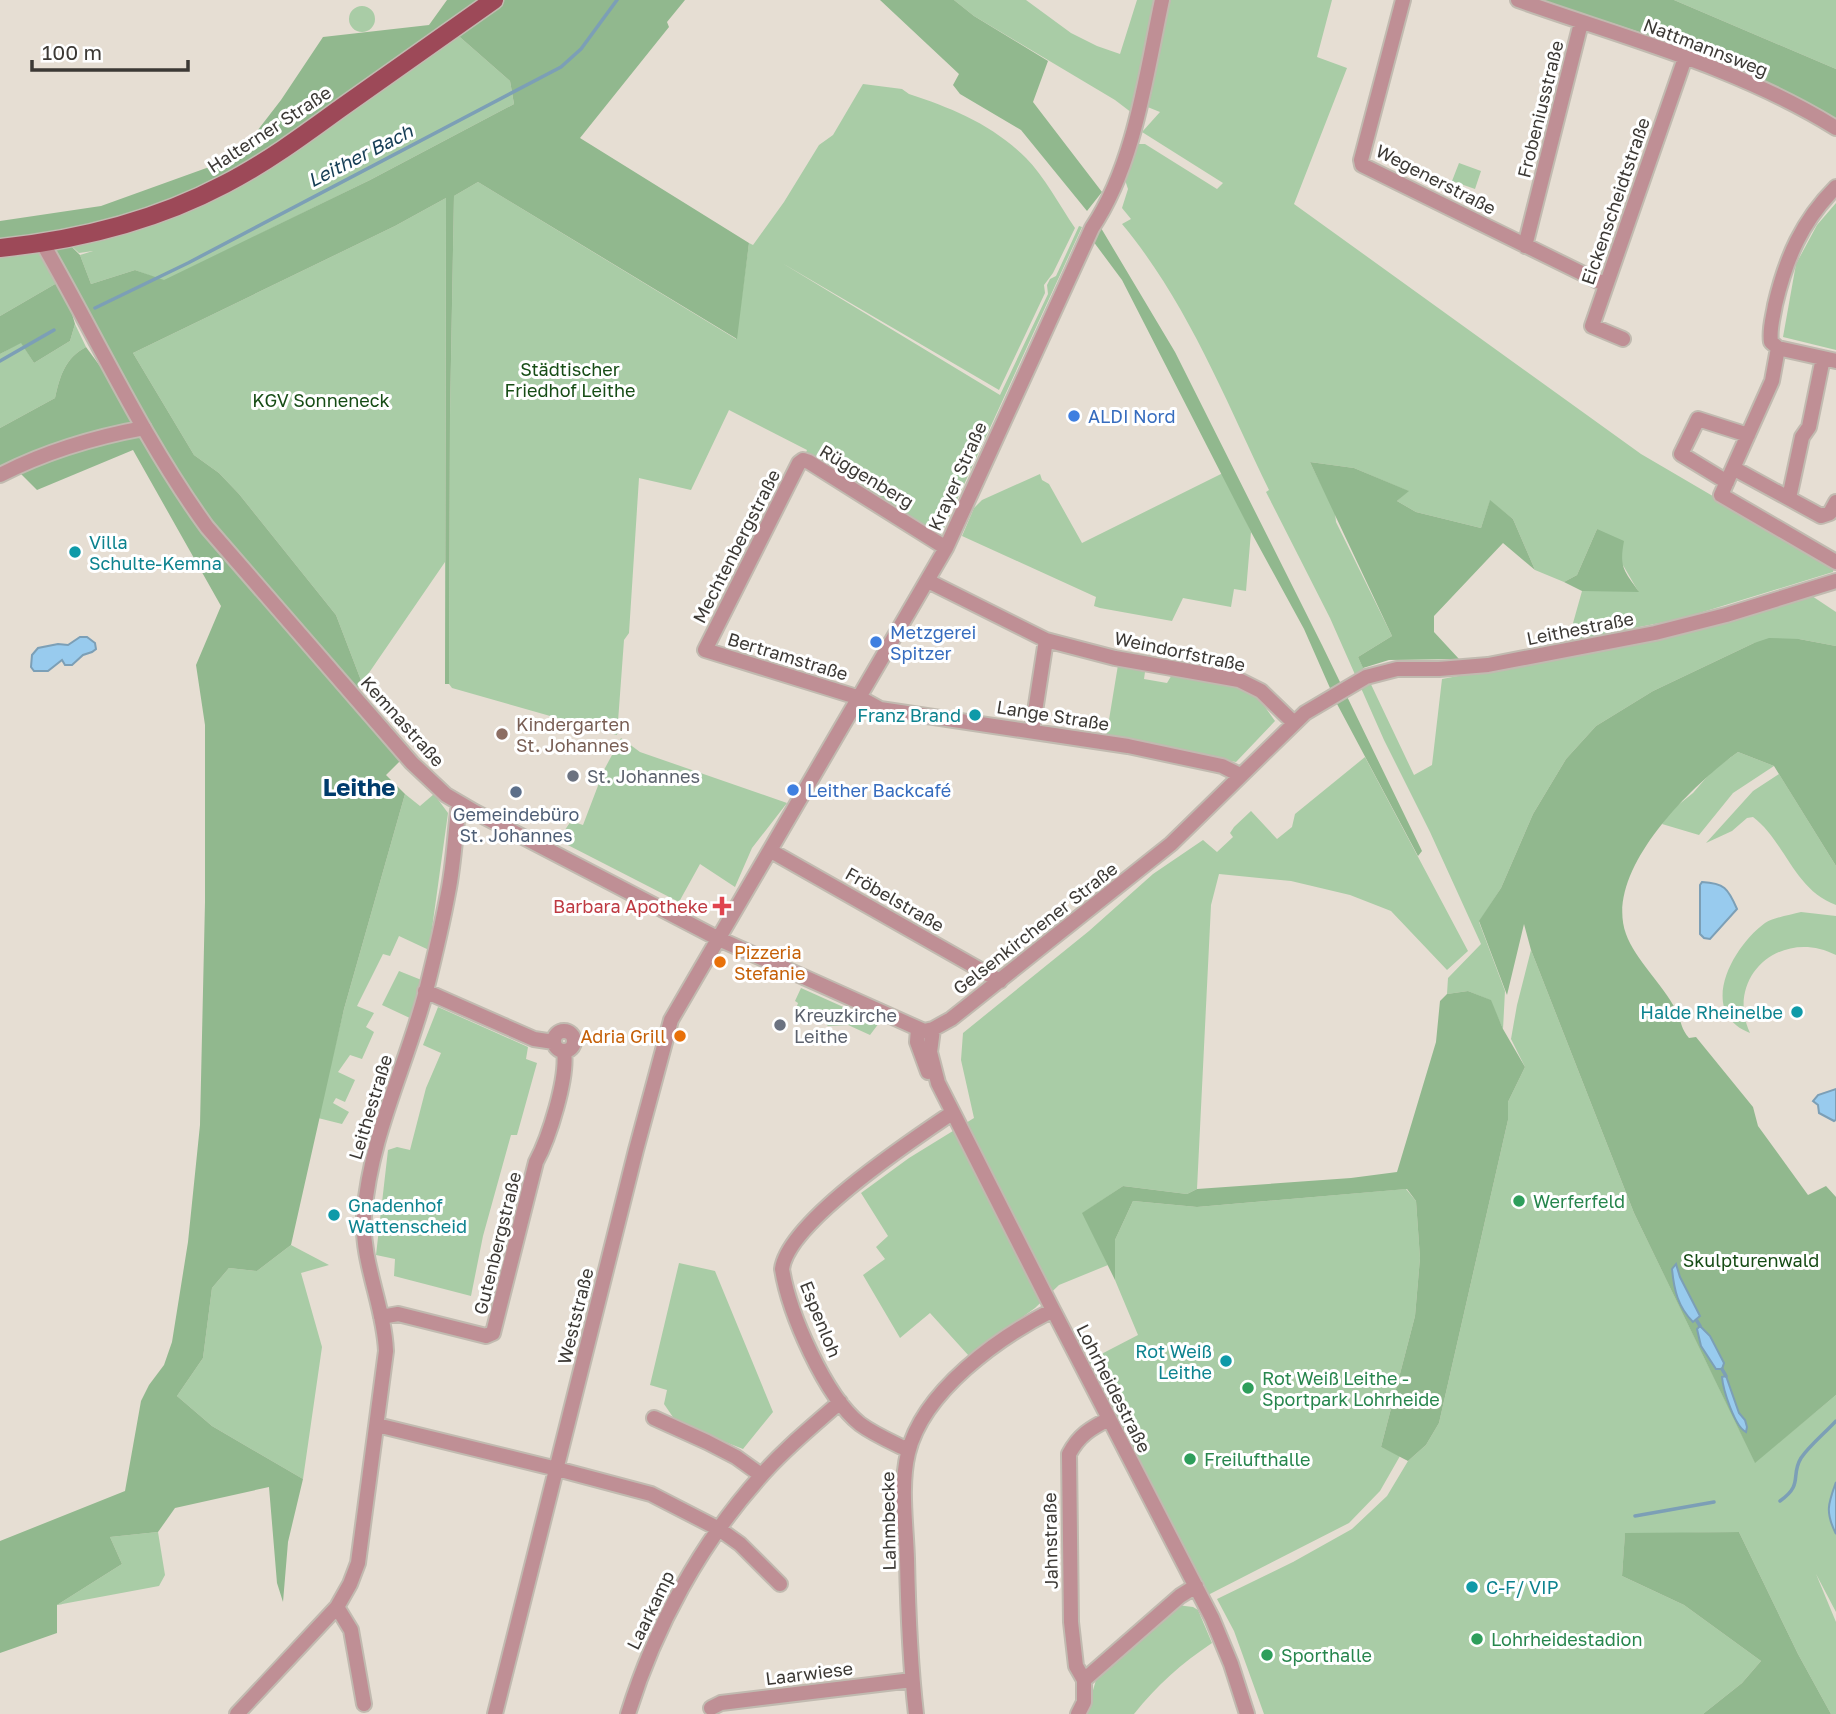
<svg xmlns="http://www.w3.org/2000/svg" width="1836" height="1714" font-family="'Golos Text',sans-serif">
<style>
.green{fill:#a9cca6}
.forest{fill:#91b88e}
.water{fill:#98cbee;stroke:#7c9fb6;stroke-width:2}
.lines{fill:none;stroke-linecap:round;stroke-linejoin:round}
.stream{stroke:#7c9fb6;stroke-width:3.5}
.minor-casing{stroke:#c1bab0;stroke-width:18}
.major-casing{stroke:#c1bab0;stroke-width:21}
.minor{stroke:#bf8f95;stroke-width:14}
.major{stroke:#9d4958;stroke-width:18}
.shop-dot{fill:#3f7fe0;stroke:#fff;stroke-width:2.5}
.culture-dot{fill:#0f9aa8;stroke:#fff;stroke-width:2.5}
.education-dot{fill:#8d6e63;stroke:#fff;stroke-width:2.5}
.worship-dot{fill:#6b7280;stroke:#fff;stroke-width:2.5}
.service-dot{fill:#5c6f8a;stroke:#fff;stroke-width:2.5}
.health-dot{fill:#e0444e;stroke:#fff;stroke-width:2.5}
.food-dot{fill:#e8710a;stroke:#fff;stroke-width:2.5}
.leisure-dot{fill:#2e9e5b;stroke:#fff;stroke-width:2.5}
.labels{text-anchor:middle;dominant-baseline:central;stroke-width:6;stroke-linejoin:round;paint-order:stroke}
.street-label{font-size:18px;fill:#3c3935;stroke:#fff}
.park-label{font-size:18px;fill:#164c15;stroke:#fff}
.shop-label{font-size:18px;fill:#366cbe;stroke:#fff;text-anchor:start}
.culture-label{font-size:18px;fill:#0d838f;stroke:#fff;text-anchor:start}
.education-label{font-size:18px;fill:#785e54;stroke:#fff;text-anchor:start}
.worship-label{font-size:18px;fill:#5b616d;stroke:#fff;text-anchor:start}
.service-label{font-size:18px;fill:#4e5e75;stroke:#fff}
.health-label{font-size:18px;fill:#be3a42;stroke:#fff;text-anchor:end}
.food-label{font-size:18px;fill:#c56008;stroke:#fff;text-anchor:start}
.leisure-label{font-size:18px;fill:#27864d;stroke:#fff;text-anchor:start}
.water-label{font-size:19px;font-style:italic;fill:#153d55;stroke:#fff}
.district-label{font-size:24px;font-weight:bold;fill:#003c6c;stroke:#fff}
</style>
<rect width="100%" height="100%" fill="#e6ded3"/>
<path class="green" d="M954 0H1026L1071 33 1097 46 1120 54 1137 0H1332L1317 57 1347 68 1294 204 1641 454 1834 567 1833 572 1680 619 1568 641 1582 591H1638L1620 560 1597 529 1577 575 1564 582 1535 570 1513 519 1490 501 1481 528 1416 512 1397 501 1408 491 1354 468 1310 462 1335 513 1336 522 1392 636 1358 657 1414 775 1432 765 1442 679 1634 643 1812 596 1836 612V646L1799 639 1754 643 1653 691 1596 726 1566 759 1533 814 1501 888 1479 922 1505 991 1503 1029 1490 1000 1468 991 1447 994 1448 978 1481 944 1430 832 1384 740 1330 618 1266 492 1269 490C1225 399 1187 302 1122 224L1131 219 1122 208 1128 189 1125 180 1136 144H1145L1217 189 1223 183 1142 132 1160 112 1140 104 1136 116 1115 100 974 16Z
M1674 0H1836V69Z
M349 19a13 13 0 1 1 26 0a13 13 0 1 1-26 0Z
M453 31 510 81 514 104 370 180 164 281 135 270 91 284 80 255 93 251 79 253 66 241 113 230Z
M863 84 902 89 909 94C952 108 993 125 1026 158 1044 176 1060 206 1075 228L1053 273 1044 285 1045 293 999 390 782 263 1000 395 1048 294 1047 285 1050 279 1056 276 1079 226 1082 227 940 537 805 455 807 450 729 410 691 490 639 478 629 633 624 640 617 735 452 688 449 684 450 415 454 196 478 182 736 339 749 243 753 245 784 202 819 145 833 135Z
M1459 163 1481 171 1475 189 1452 181Z
M446 198 445 562 362 683 336 615 239 494 219 473 194 455 133 353 395 226Z
M1836 203V350L1783 337 1796 264 1817 225Z
M43 245 62 280 0 316V250Z
M75 324 86 347C65 358 60 376 55 398L0 428V354L21 342 34 363 70 341Z
M1223 473 1251 532 1246 591 1234 589 1231 607 1183 598 1172 621 1100 608 1094 606 1096 597 962 536 974 508 982 500 1040 474 1042 480 1049 484 1082 543Z
M1118 665 1145 672 1144 679 1167 683 1173 673 1239 687 1260 700 1275 721 1236 762 1106 738Z
M621 738 640 752 787 803 752 848 735 887 700 864 679 902 558 840 571 821 583 825 604 770Z
M1738 752 1774 766 1733 793 1699 835 1662 824 1672 810 1693 793 1712 771Z
M1365 757 1468 951 1447 970 1391 911 1350 895 1291 881 1219 874 1211 905 1197 1189 1187 1194 1123 1186 1083 1213 1108 1265 1059 1285 1035 1308 969 1356 930 1313 900 1338 863 1275 885 1259 876 1247 888 1236 861 1193 909 1158 974 1118 961 1060 963 1033 1089 931 1153 874 1203 840 1217 852 1233 837 1230 833 1234 827 1251 811 1277 839 1292 827 1295 814Z
M1779 774 1836 866V905C1794 890 1785 841 1753 817L1747 818 1732 831 1706 843 1753 791Z
M405 794 420 806 434 794 448 813 429 950 399 936 390 956 383 954 357 1006 374 1013 366 1027 374 1032 362 1059 350 1055 338 1072 355 1080 345 1102 336 1098 333 1103 349 1112 342 1124 318 1118 344 1009Z
M1801 912 1836 916V955C1782 927 1724 976 1750 1033 1696 1012 1733 946 1765 923 1775 917 1790 915 1801 912Z
M1531 950 1634 1213 1755 1462 1836 1395V1612L1816 1574 1836 1622V1714H1831L1798 1654 1739 1532 1625 1534 1622 1576 1684 1605 1761 1661 1742 1683 1703 1714H1264L1234 1631 1217 1599 1293 1562 1352 1529 1387 1496 1408 1461 1426 1445 1439 1423 1508 1120V1102L1525 1067 1511 1039 1517 1005Z
M399 971 424 981 412 1019 382 1005Z
M801 988 879 1023 870 1035 848 1025 828 1026 823 1021 796 1009 798 1003 795 1001Z
M438 1007 528 1047 526 1059 537 1063 517 1135H511L483 1236 471 1296 394 1276 395 1259 376 1255 388 1150 397 1147 410 1150 426 1088 441 1053 423 1045Z
M1406 1189 1416 1201 1420 1258 1415 1316 1381 1447 1400 1456 1380 1491 1349 1523 1208 1595 1086 1362 1138 1335 1115 1280V1240L1133 1201 1197 1207Z
M291 1245 329 1265 301 1273 322 1347 303 1479 212 1426 177 1396 203 1358 212 1288 229 1268 257 1271Z
M679 1263 715 1271 773 1412 743 1449 677 1423 664 1404 667 1390 650 1385Z
M158 1532 165 1575 159 1586 57 1605 122 1564 110 1537Z
M1177 1605 1193 1607 1198 1610 1212 1643C1182 1663 1156 1686 1134 1714H1086L1096 1680 1100 1672Z"/>
<path class="forest" d="M447 0H489L250 169 160 212 0 247V221L101 206 237 157 281 100 323 37 429 25Z
M496 0H685L667 22 669 27 580 138 749 243 737 339 478 182 454 196 450 414 449 684H445L446 198 395 226 133 353 194 455 219 473 239 494 336 615 362 683 349 699 402 759 386 775 405 794 344 1009 291 1245 257 1271 229 1268 212 1288 203 1358 177 1396 212 1426 303 1479 288 1542 283 1602 277 1583 269 1487 175 1508 158 1532 110 1537 122 1564 57 1605V1633L0 1653V1541L125 1491 141 1401 149 1385 164 1365 172 1342 188 1242 200 1125 205 902V725L196 665 221 606 133 450 37 490 11 464 0 470V428L55 398C60 376 65 358 86 347L138 418 44 245 66 241 80 255 91 284 135 270 164 280 370 180 514 104 510 81 453 31Z
M880 0H954L974 16 1048 61 1033 102 1102 192 1087 211 1021 130 960 94 953 85 959 74Z
M1541 0H1674L1836 69V124L1775 89 1679 45Z
M1101 228 1175 352 1322 645 1422 851 1418 856 1337 704 1304 629 1251 532 1122 280 1093 241Z
M62 280 75 324 70 341 34 363 21 343 0 354V316Z
M1310 462 1354 468 1409 491 1397 501 1416 512 1481 528 1490 500 1513 519 1535 570 1503 543 1434 616V632L1459 659 1389 660 1363 668 1358 657 1392 636Z
M1597 529 1624 541C1619 568 1624 570 1639 592L1582 591 1564 582 1577 575Z
M1769 638 1799 639 1836 646V866L1774 766 1738 752C1692 785 1603 871 1626 934 1635 959 1663 985 1676 1010 1682 1020 1679 1026 1689 1038L1696 1037 1753 1107 1758 1126 1808 1195 1826 1186 1836 1197V1395L1755 1463 1634 1213 1531 950 1524 924 1507 995 1479 921 1501 888 1533 814 1566 759 1596 726 1653 691 1754 643Z
M1468 991 1491 1000 1503 1029 1525 1067 1508 1102V1120L1439 1423 1426 1445 1408 1461 1381 1447 1415 1316 1420 1258 1416 1201 1407 1189 1197 1207 1133 1201 1115 1240V1280L1082 1213 1123 1186 1187 1194 1197 1189 1351 1178 1397 1172 1436 1042 1440 1001 1447 994Z
M1739 1532 1798 1654 1831 1714H1703L1742 1683 1761 1661 1684 1605 1622 1576 1625 1533Z"/>
<path class="water" d="M80 637H87L95 643 96 649 92 652 83 655 72 665H65L62 660 48 671H34L31 667 32 655 38 648 58 644 68 645Z
M1702 882C1724 883 1728 888 1737 909L1710 939 1704 938 1700 934V885Z
M1836 1089V1120L1834 1121 1819 1113 1818 1105 1813 1101 1818 1095Z
M1676 1264 1680 1277 1700 1316 1693 1322C1678 1307 1674 1290 1672 1269Z
M1700 1326 1710 1336 1724 1363 1722 1369H1716L1701 1346 1697 1329Z
M1726 1376 1739 1413 1745 1420 1747 1427 1746 1432C1735 1427 1723 1390 1722 1377Z
M1836 1482V1534C1825 1512 1828 1504 1836 1482Z"/>
<g class="lines">
<path class="stream" d="M95 308 188 263 561 67 581 49 617 0
M0 361 54 330
M1697 1321 1700 1326
M1722 1369 1726 1376
M1780 1501C1804 1484 1790 1476 1801 1458 1810 1445 1825 1433 1836 1421
M1635 1516 1714 1502"/>
<g class="minor-casing">
<path id="minor" d="M1403 0 1361 160 1362 165 1606 285
M1518 0C1625 38 1738 67 1836 128
M1836 187C1802 221 1786 258 1775 305 1773 318 1769 329 1771 342L1778 348 1836 361
M43 244C97 338 143 439 207 527L412 763 446 795 475 812 719 939 924 1031 933 1029 951 1019 1171 844 1305 713 1366 677 1397 669H1439L1488 665 1655 633 1726 615 1836 581
M1525 246 1581 23
M1623 339 1592 326 1685 58
M1778 348 1772 381 1721 495 1836 562
M1733 468 1821 516 1830 513 1836 502
M0 475C45 452 95 437 144 428
M1727 482 1681 454 1698 419 1748 435
M1789 498 1802 437 1809 427 1823 358
M946 548 809 462 803 460 799 463 705 650 860 698 880 709 1128 746 1222 766 1240 775
M928 581 1046 640 1115 658 1239 680 1261 691 1294 723
M1032 731 1046 640
M771 851 1000 981
M425 991 534 1039 554 1042
M918 1029 917 1042 928 1072
M933 1029 930 1052 938 1083 1053 1310 1212 1618 1231 1664 1247 1714
M554 1041a10 10 0 1 1 20 0a10 10 0 1 1-20 0Z
M381 1317 398 1314 486 1336 493 1333 536 1162C549 1138 568 1078 564 1051
M654 1418 707 1442 736 1457 761 1475
M377 1425 557 1469 651 1494 719 1529 740 1544 780 1584
M908 1450C892 1442 875 1435 860 1424 825 1396 789 1313 782 1269 788 1222 912 1140 952 1113
M337 1607 351 1630 364 1704
M1084 1680 1076 1666 1071 1622 1069 1454C1079 1435 1091 1428 1109 1419
M711 1708 721 1703 912 1680
M237 1714 337 1607 350 1584 358 1563 386 1351C384 1305 361 1262 364 1216 370 1136 406 1067 426 991 434 959 442 926 448 893 454 864 455 833 459 803
M495 1714 636 1150 671 1020 946 548 1092 228C1135 164 1146 74 1162 0
M628 1714C655 1627 700 1544 761 1476 784 1449 813 1426 840 1402
M916 1714C910 1662 908 1611 907 1559 906 1525 900 1486 908 1453 923 1391 999 1337 1053 1310
M1078 1714 1084 1702V1680L1180 1596 1196 1586"/>
</g>
<g class="major-casing">
<path id="major" d="M0 248C78 240 155 221 225 184 266 163 304 135 341 108 392 72 443 36 494 0"/>
</g>
<use href="#minor" class="minor"/>
<use href="#major" class="major"/>
</g>
<g class="shop-dot">
<circle cx="1074" cy="416" r="7"/>
<circle cx="876" cy="642" r="7"/>
<circle cx="793" cy="790" r="7"/>
</g>
<g class="culture-dot">
<circle cx="75" cy="552" r="7"/>
<circle cx="975" cy="715" r="7"/>
<circle cx="1797" cy="1012" r="7"/>
<circle cx="334" cy="1215" r="7"/>
<circle cx="1226" cy="1361" r="7"/>
<circle cx="1472" cy="1587" r="7"/>
</g>
<circle class="education-dot" cx="502" cy="734" r="7"/>
<g class="worship-dot">
<circle cx="573" cy="776" r="7"/>
<circle cx="780" cy="1025" r="7"/>
</g>
<circle class="service-dot" cx="516" cy="792" r="7"/>
<path class="health-dot" d="M718.5 895.5h7v7h7v7h-7v7h-7v-7h-7v-7h7z"/>
<g class="food-dot">
<circle cx="720" cy="962" r="7"/>
<circle cx="680" cy="1036" r="7"/>
</g>
<g class="leisure-dot">
<circle cx="1519" cy="1201" r="7"/>
<circle cx="1248" cy="1388" r="7"/>
<circle cx="1190" cy="1459" r="7"/>
<circle cx="1477" cy="1639" r="7"/>
<circle cx="1267" cy="1655" r="7"/>
</g>
<g class="labels">
<g class="street-label">
<text transform="translate(1706 47) rotate(21)">Nattmannsweg</text>
<text transform="translate(1540 109) rotate(-76)">Frobeniusstraße</text>
<text transform="translate(269 129) rotate(-33)">Halterner Straße</text>
<text transform="translate(1436 179) rotate(27)">Wegenerstraße</text>
<text transform="translate(1615 201) rotate(-71)">Eickenscheidtstraße</text>
<text transform="translate(867 476) rotate(31)">Rüggenberg</text>
<text transform="translate(957 476) rotate(-66)">Krayer Straße</text>
<text transform="translate(736 546) rotate(-63)">Mechtenbergstraße</text>
<text transform="translate(1580 628) rotate(-11)">Leithestraße</text>
<text transform="translate(1180 651) rotate(12)">Weindorfstraße</text>
<text transform="translate(788 656) rotate(17)">Bertramstraße</text>
<text transform="translate(1053 715) rotate(9)">Lange Straße</text>
<text transform="translate(403 721) rotate(48)">Kemnastraße</text>
<text transform="translate(895 899) rotate(30)">Fröbelstraße</text>
<text transform="translate(1035 928) rotate(-38)">Gelsenkirchener Straße</text>
<text transform="translate(370 1107) rotate(-73)">Leithestraße</text>
<text transform="translate(497 1243) rotate(-76)">Gutenbergstraße</text>
<text transform="translate(575 1316) rotate(-76)">Weststraße</text>
<text transform="translate(821 1319) rotate(68)">Espenloh</text>
<text transform="translate(1114 1388) rotate(63)">Lohrheidestraße</text>
<text transform="translate(888 1521) rotate(-91)">Lahmbecke</text>
<text transform="translate(1050 1541) rotate(-91)">Jahnstraße</text>
<text transform="translate(650 1610) rotate(-64)">Laarkamp</text>
<text transform="translate(809 1673) rotate(-7)">Laarwiese</text>
</g>
<g class="park-label">
<text x="570" y="369">Städtischer<tspan x="570" dy="21">Friedhof Leithe</tspan></text>
<text x="321" y="400">KGV Sonneneck</text>
<text x="1751" y="1260">Skulpturenwald</text>
</g>
<g class="shop-label">
<text x="1088" y="416">ALDI Nord</text>
<text x="890" y="632">Metzgerei<tspan x="890" dy="21">Spitzer</tspan></text>
<text x="807" y="790">Leither Backcafé</text>
</g>
<g class="culture-label">
<text x="89" y="542">Villa<tspan x="89" dy="21">Schulte-Kemna</tspan></text>
<text x="961" y="715" text-anchor="end">Franz Brand</text>
<text x="1783" y="1012" text-anchor="end">Halde Rheinelbe</text>
<text x="348" y="1205">Gnadenhof<tspan x="348" dy="21">Wattenscheid</tspan></text>
<text x="1212" y="1351" text-anchor="end">Rot Weiß<tspan x="1212" dy="21">Leithe</tspan></text>
<text x="1486" y="1587">C-F/ VIP</text>
</g>
<g class="education-label">
<text x="516" y="724">Kindergarten<tspan x="516" dy="21">St. Johannes</tspan></text>
</g>
<g class="worship-label">
<text x="587" y="776">St. Johannes</text>
<text x="794" y="1015">Kreuzkirche<tspan x="794" dy="21">Leithe</tspan></text>
</g>
<g class="service-label">
<text x="516" y="814">Gemeindebüro<tspan x="516" dy="21">St. Johannes</tspan></text>
</g>
<g class="health-label">
<text x="708" y="906">Barbara Apotheke</text>
</g>
<g class="food-label">
<text x="734" y="952">Pizzeria<tspan x="734" dy="21">Stefanie</tspan></text>
<text x="666" y="1036" text-anchor="end">Adria Grill</text>
</g>
<g class="leisure-label">
<text x="1533" y="1201">Werferfeld</text>
<text x="1262" y="1378">Rot Weiß Leithe -<tspan x="1262" dy="21">Sportpark Lohrheide</tspan></text>
<text x="1204" y="1459">Freilufthalle</text>
<text x="1491" y="1639">Lohrheidestadion</text>
<text x="1281" y="1655">Sporthalle</text>
</g>
<g class="water-label">
<text transform="translate(360 155) rotate(-27)">Leither Bach</text>
</g>
<g class="district-label">
<text x="359" y="786">Leithe</text>
</g>
</g>
<path d="M32 60v10h156v-10" fill="none" stroke="#3c3935" stroke-width="3.5"/>
<text x="42" y="60" font-size="21" fill="#3c3935" stroke="#ffffff" stroke-width="5" paint-order="stroke">100 m</text>
</svg>
